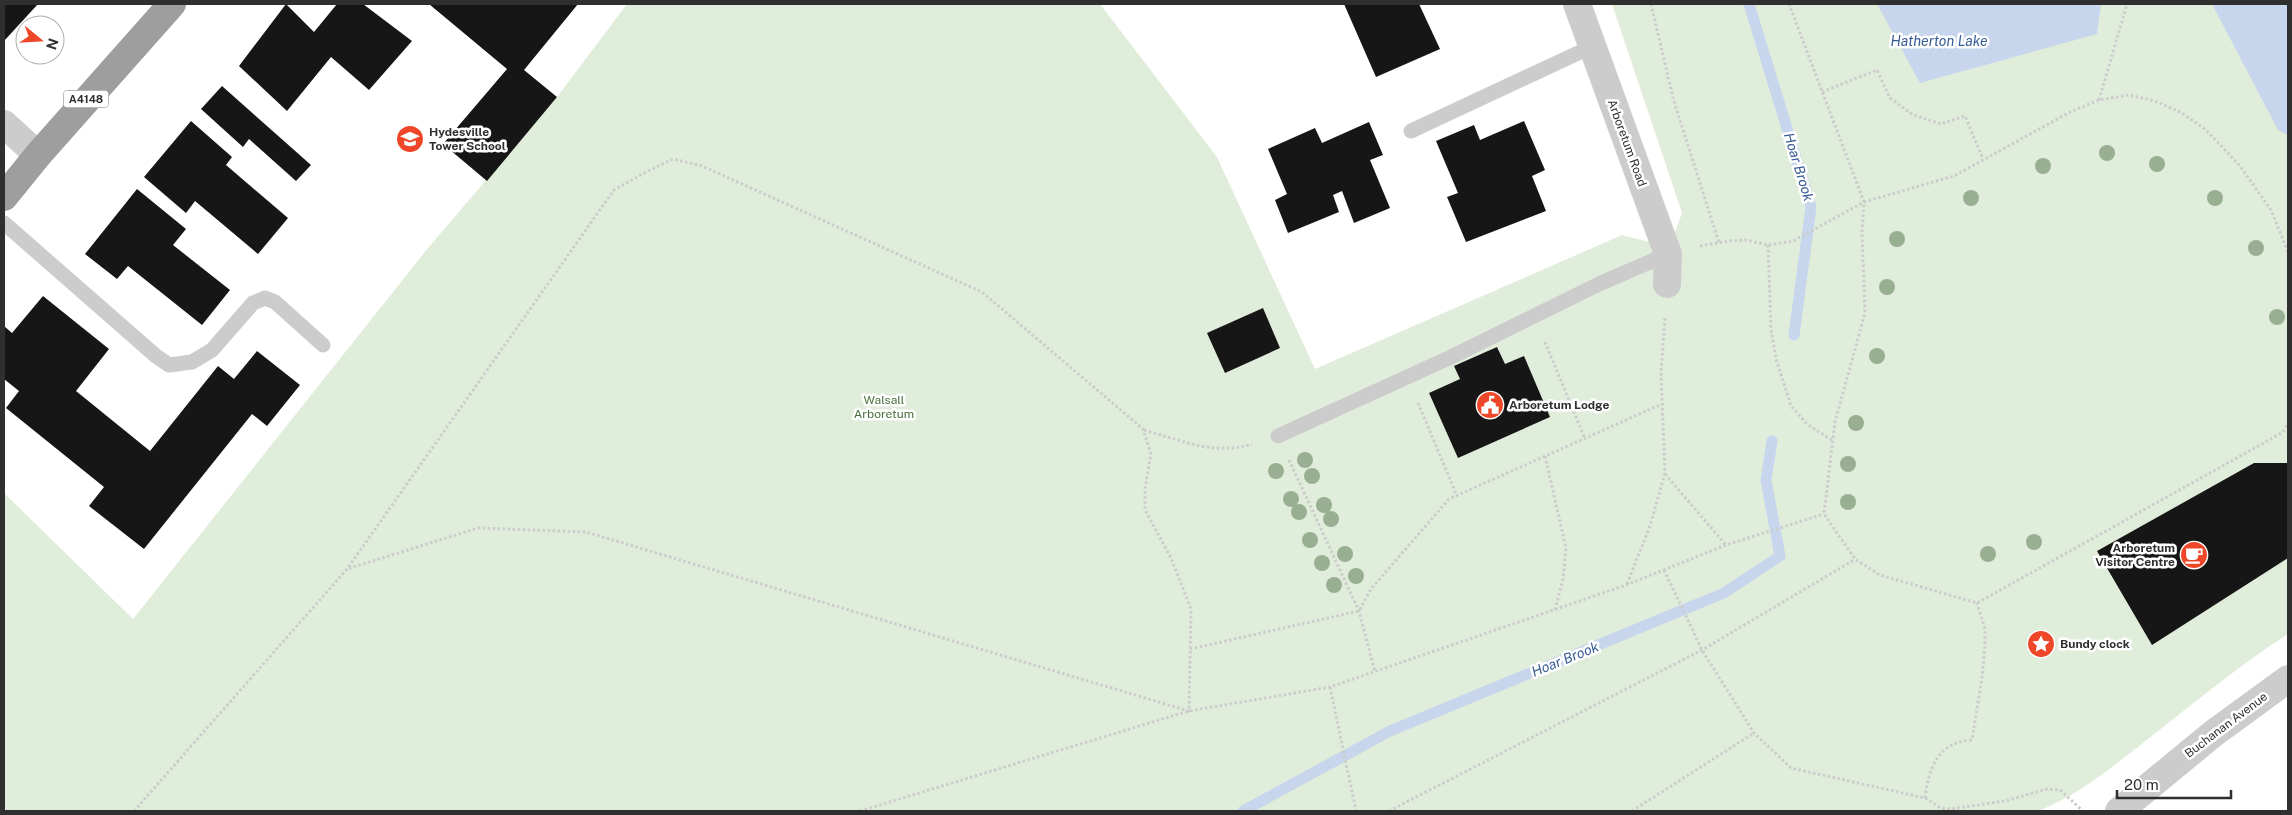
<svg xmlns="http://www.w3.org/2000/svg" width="2292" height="815" font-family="'Public Sans',sans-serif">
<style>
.green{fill:#e1eddb}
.water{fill:#c7d6ed}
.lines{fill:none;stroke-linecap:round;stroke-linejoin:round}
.stream{stroke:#c7d6ed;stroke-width:11}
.building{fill:#161616}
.path{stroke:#ccc;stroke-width:3;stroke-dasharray:2.5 2.5;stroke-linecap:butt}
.service{stroke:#ccc;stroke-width:15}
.minor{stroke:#ccc;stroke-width:28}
.trunk{stroke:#9e9e9e;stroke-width:28}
.tree{fill:#99af92}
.labels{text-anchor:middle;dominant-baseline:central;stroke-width:5;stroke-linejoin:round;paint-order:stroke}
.shield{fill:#fff;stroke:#6d6d6d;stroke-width:1}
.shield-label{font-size:11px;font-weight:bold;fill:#2f2f2f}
.poi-label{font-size:12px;font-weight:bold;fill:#2f2f2f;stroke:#fff;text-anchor:start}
.street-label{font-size:12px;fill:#2f2f2f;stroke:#fff}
.park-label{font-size:12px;fill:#466d39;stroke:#fff}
.water-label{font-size:14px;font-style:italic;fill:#385c95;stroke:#fff}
</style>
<rect width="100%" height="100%" fill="#fff"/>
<path class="green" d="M627 4H1100L1217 157 1315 369 1622 235 1649 242 1675 232 1682 213 1612 4H2288V634C2235 668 2188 708 2138 747 2107 771 2075 797 2038 811H4V493L133 619 428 248 557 97Z"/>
<path class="water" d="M1877 4H2101L2097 34 1920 83Z
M2212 4H2288V135L2278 130Z"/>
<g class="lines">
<path class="stream" d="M1749 4 1811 207 1794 335
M1243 811 1390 731 1724 593 1780 556 1766 480 1772 441"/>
</g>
<path class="building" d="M4 4H38L4 41Z
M286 4 314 32 337 4H363L412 41 369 90 331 57 287 111 239 66Z
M429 4H578L524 70 557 97 487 181 443 144 507 69Z
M1344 4H1419L1440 49 1376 77Z
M222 86 311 165 296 181 249 139 243 147 201 109Z
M191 121 232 157 226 165 288 218 258 254 195 201 186 213 144 177Z
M1524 121 1545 170 1532 176 1546 211 1466 242 1447 197 1458 193 1436 141 1474 125 1480 140Z
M1369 122 1383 155 1370 160 1390 208 1354 223 1342 191 1333 195 1339 212 1288 233 1275 200 1287 194 1268 149 1315 128 1322 143Z
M137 189 186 229 173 245 230 290 202 325 128 266 117 279 85 254Z
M43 296 109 349 76 391 150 451 218 366 234 379 257 351 300 385 267 426 252 414 144 549 89 506 104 487 6 408 19 391 4 379V326L12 333Z
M1263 308 1280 348 1225 373 1207 333Z
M1497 347 1505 364 1524 356 1550 417 1458 458 1429 393 1460 379 1454 366Z
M2254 463H2288V558L2152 645 2097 551Z"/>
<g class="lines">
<path class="path" d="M1651 4 1673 98 1719 243
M1822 92 1877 70 1890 98 1913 115 1941 124 1965 116 1983 159
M2099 100 2127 4
M1768 245 1771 329 1776 359 1791 406 1807 424 1833 441
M1700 246 1728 241 1746 240 1768 245 1793 241 1864 202 1789 4
M2288 252 2271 210 2240 166 2206 130 2182 113 2155 101 2129 95 2099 100 2070 112 1954 176 1864 202 1862 232 1865 313 1835 422 1824 514 1855 559 1880 575 1977 603 2260 445 2283 432 2288 423
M1545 342 1585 439
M1418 403 1457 496
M1144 430C1181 440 1213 456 1252 444
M1545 456 1566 548 1563 579 1555 610
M1289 460 1359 611 1375 672
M1665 474 1726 545
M1664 570 1702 650 1754 733 1791 768 1925 798 1941 808 1951 809 2005 801 2047 789 2060 790 2083 811
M1627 584 1650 526 1665 473 1661 373 1665 317
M1190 649 1359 611 1371 589 1449 499 1662 404
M1330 687 1356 811
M1925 798C1929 767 1938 742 1972 740L1982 678 1985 644V629L1977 603
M134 811 347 569 614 190 646 172 673 159 702 166 982 292 1143 429 1151 454 1145 488V510L1171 558 1191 609 1189 711 586 532 478 528 347 569
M860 811 1189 711 1330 687 1626 585 1726 545 1824 514
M1389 811 1702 650 1854 560
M1632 811 1754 733"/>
<path class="service" d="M1411 131 1591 47
M4 223 156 356 169 365 192 362 212 350 253 303 265 298 275 302 323 345
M1278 436 1451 357 1599 284 1668 254"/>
<path class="minor" d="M1577 4 1668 254 1667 284
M4 124 38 155
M2119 811 2214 733 2288 679"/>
<path class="trunk" d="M4 197 38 155 172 4"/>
</g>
<g class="tree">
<circle cx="2107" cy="153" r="8"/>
<circle cx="2157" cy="164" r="8"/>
<circle cx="2043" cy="166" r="8"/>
<circle cx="1971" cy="198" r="8"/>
<circle cx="2215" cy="198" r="8"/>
<circle cx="1897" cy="239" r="8"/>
<circle cx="2256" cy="248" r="8"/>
<circle cx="1887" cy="287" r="8"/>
<circle cx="2277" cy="317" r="8"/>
<circle cx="1877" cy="356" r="8"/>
<circle cx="1856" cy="423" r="8"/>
<circle cx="1305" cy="460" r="8"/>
<circle cx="1848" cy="464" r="8"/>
<circle cx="1276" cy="471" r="8"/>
<circle cx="1312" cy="476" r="8"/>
<circle cx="1291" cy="499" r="8"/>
<circle cx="1848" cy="502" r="8"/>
<circle cx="1324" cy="505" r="8"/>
<circle cx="1299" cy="512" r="8"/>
<circle cx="1331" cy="519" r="8"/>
<circle cx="1310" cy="540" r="8"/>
<circle cx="2034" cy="542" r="8"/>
<circle cx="1345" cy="554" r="8"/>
<circle cx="1988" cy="554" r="8"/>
<circle cx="1322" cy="563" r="8"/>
<circle cx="1356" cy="576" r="8"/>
<circle cx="1334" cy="585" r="8"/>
</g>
<defs>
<g id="school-disc" transform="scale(1.4375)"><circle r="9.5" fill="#ee4628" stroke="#fff"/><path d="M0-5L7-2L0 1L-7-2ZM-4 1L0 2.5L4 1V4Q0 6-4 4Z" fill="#fff"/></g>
<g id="civic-disc" transform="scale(1.4375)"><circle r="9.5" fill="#ee4628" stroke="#fff"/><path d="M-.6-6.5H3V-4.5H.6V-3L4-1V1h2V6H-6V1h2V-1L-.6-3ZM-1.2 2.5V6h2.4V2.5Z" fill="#fff"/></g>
<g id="cafe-disc" transform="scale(1.4375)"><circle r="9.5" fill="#ee4628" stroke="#fff"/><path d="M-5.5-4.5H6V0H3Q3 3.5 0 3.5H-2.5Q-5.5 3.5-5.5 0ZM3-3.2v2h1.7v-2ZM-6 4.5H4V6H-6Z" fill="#fff"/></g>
<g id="sight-disc" transform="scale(1.4375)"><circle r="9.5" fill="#ee4628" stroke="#fff"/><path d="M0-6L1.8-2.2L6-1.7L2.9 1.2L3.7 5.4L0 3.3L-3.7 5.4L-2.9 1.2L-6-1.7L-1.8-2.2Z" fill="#fff"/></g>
</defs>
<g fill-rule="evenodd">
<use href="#school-disc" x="410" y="139"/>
<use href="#civic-disc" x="1490" y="405"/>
<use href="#cafe-disc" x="2194" y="555"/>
<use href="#sight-disc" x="2041" y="644"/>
</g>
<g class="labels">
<rect class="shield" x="63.5" y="90.5" width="45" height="17" rx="4"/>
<g class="shield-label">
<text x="86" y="99">A4148</text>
</g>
<g class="poi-label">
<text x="429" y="132">Hydesville<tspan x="429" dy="14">Tower School</tspan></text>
<text x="1509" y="405">Arboretum Lodge</text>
<text x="2175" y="548" text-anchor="end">Arboretum<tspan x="2175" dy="14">Visitor Centre</tspan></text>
<text x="2060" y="644">Bundy clock</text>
</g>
<g class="street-label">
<text transform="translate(1627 143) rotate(70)">Arboretum Road</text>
<text transform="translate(2226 725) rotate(-37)">Buchanan Avenue</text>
</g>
<g class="park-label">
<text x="884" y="400">Walsall<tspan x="884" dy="14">Arboretum</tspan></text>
</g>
<g class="water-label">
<text x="1939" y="41">Hatherton Lake</text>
<text transform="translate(1799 167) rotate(73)">Hoar Brook</text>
<text transform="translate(1565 659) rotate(-22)">Hoar Brook</text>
</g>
</g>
<rect width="2292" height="815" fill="none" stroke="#2f2f2f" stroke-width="10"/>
<g transform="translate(40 40) rotate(108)"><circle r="24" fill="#ffffff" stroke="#acacac"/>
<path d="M0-4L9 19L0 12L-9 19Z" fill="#ee4628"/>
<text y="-8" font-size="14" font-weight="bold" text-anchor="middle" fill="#2f2f2f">N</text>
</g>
<path d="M2117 790v8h114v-8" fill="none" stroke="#2f2f2f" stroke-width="2.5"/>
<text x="2124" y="790" font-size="15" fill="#2f2f2f" stroke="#ffffff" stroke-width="4" paint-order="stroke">20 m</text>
</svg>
